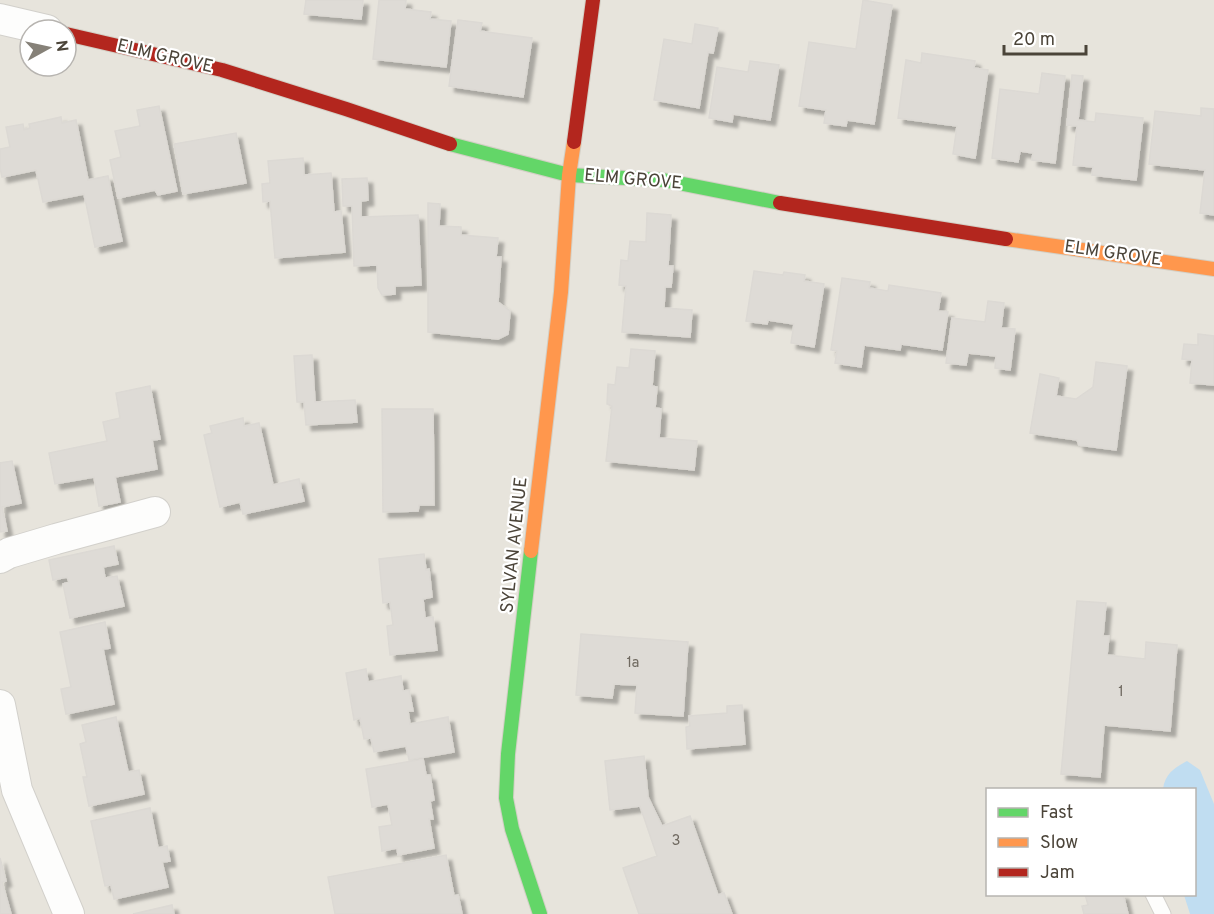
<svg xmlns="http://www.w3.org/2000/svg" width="1214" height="914" font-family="Overpass,sans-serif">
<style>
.residential{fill:#e7e4dc;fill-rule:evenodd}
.water{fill:#c0ddf1}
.building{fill:#dedbd6;stroke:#dcd9d4;stroke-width:1.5;filter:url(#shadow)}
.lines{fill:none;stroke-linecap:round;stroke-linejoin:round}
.lane-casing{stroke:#d2d0cb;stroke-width:17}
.street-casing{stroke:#d2d0cb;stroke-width:32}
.fast-casing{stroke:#d3cfc5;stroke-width:16}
.slow-casing{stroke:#d3cfc5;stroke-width:16}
.jam-casing{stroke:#d3cfc5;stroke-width:16}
.lane{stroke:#fdfdfc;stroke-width:15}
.street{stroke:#fdfdfc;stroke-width:30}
.fast{stroke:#63d668;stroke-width:14}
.slow{stroke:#ff974d;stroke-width:14}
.jam{stroke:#b3261e;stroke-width:14}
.labels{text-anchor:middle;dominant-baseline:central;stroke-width:4.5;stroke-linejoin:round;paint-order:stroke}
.number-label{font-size:15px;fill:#706a61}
.street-label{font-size:18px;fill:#4b4439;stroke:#fff}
</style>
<defs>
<filter id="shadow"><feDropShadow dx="5.5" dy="5.5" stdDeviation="1.5" flood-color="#0004"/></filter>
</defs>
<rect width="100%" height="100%" fill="#f4f2ee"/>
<path class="residential" d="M0 0H1214V914H0ZM30 30H66V66H30ZM988 790H1194V894H988Z"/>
<path class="water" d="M1187 761 1200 770 1214 804V914H1190L1184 895 1194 894V790L1163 789C1165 774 1174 768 1187 761Z"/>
<path class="building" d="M306 0H363L361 19 304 14Z
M379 0H406L405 9 431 12 430 19 451 21 446 67 373 59Z
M863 0 892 5 874 124 847 120 846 126 824 123 826 110 799 106 809 42 856 49Z
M458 20 482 23 480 31 532 38 523 97 449 86Z
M695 24 718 28 713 53 708 52 699 108 654 100 664 39 692 44Z
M922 53 975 61 974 68 988 70 975 158 953 154 957 126 898 118 906 60 921 63Z
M750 61 779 65 770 120 733 114 732 122 709 118 717 67 748 72Z
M1042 73 1065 76 1055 163 1032 160 1033 153 1020 151 1018 162 992 158 1000 89 1039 94Z
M1072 75 1083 76 1078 120 1095 122 1096 113 1143 118 1136 180 1092 175 1093 167 1073 165 1077 126 1067 125Z
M159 106 177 191 158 195 155 190 118 198 110 160 121 157 115 131 140 126 137 110Z
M1201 108 1214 109V215L1200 213 1205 170 1149 164 1155 111 1201 116Z
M61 117 62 123 76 120 88 180 108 176 122 241 95 247 84 194 43 202 36 170 2 177 0 168V149L10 147 6 127 23 124 24 130 30 128 29 124Z
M236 133 246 183 183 194 174 144Z
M303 158 304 175 331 173 334 212 341 211 345 252 275 258 270 201 263 202 262 184 270 183 268 161Z
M367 178 368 200 361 201V217L418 215 421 285 395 286V294L382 295 378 288 377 265 354 266 352 206H343L342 179Z
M428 203 440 204 439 226 461 227V235L498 238 496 257H501L498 302 510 311 508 334 498 339 428 332Z
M647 213 671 215 668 266H673L671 287H665L664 308 692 310 690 337 622 332 626 286 619 285 621 260 628 261 630 241 646 242Z
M754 271 783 275 784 272 805 275 804 281 824 284 814 347 791 343 794 324 768 320 767 324 746 321Z
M842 278 870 282 869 288 888 291 889 285 941 293 938 311 948 312 942 350 901 344 900 350 864 345 861 367 835 363 837 351 831 350Z
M988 301 1004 303 1001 328 1015 329 1010 370 995 368 996 356 968 353 966 365 946 363 952 318 985 322Z
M1198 334 1214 336V385L1190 383 1192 360 1182 359 1184 344 1198 345Z
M631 349 655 351 652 386 657 387 655 408 661 409 659 438 697 441 694 470 606 461 612 406 607 404 608 384 615 385 617 367 629 368Z
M312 355 315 402 355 400 357 422 306 425 304 402H297L294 356Z
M1096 362 1127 366 1116 450 1079 445 1077 440 1030 433 1040 374 1059 378 1056 396 1076 399 1093 387Z
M150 386 160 439 152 440 157 469 115 477 120 502 99 506 94 477 55 484 49 453 107 441 103 422 120 418 116 393Z
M382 409H433L434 505H419L418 511 383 512Z
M243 418 244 426 259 423 273 485 299 479 304 501 243 514 240 502 220 507 204 435 212 433 210 426Z
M12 461 21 503 2 507 7 531 0 532V463Z
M114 546 118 564 103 567 105 578 117 576 124 606 70 618 63 584 69 582 67 577 53 580 49 560Z
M424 554 426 570 429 569 432 597 423 599 425 618 433 617 437 650 390 655 387 626 393 625 390 602 383 603 379 559Z
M1077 601 1106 603 1103 636H1109L1107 655 1145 659 1146 642 1177 645 1170 731 1104 725 1100 777 1061 774Z
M105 622 110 648 103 649 114 704 66 714 61 689 71 687 60 632Z
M581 634 688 642 683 716 635 713 637 685 614 684 612 698 576 695Z
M366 669 368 682 401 676 403 691 409 690 413 711H408L410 724 448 717 454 752 409 760 406 746 374 752 371 738 364 739 360 718 354 720 346 673Z
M742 705 745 744 687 749 686 727 690 726 689 716 727 713V706Z
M116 717 128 772 139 770 144 794 89 806 83 777H87L80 744 86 742 82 725Z
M644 756 648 797 662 826 690 816 718 895 724 893 732 914H639L623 868 657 856 640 806 610 810 605 761Z
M423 759 426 775H430L434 800 430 801 433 819H429L434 848 398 855 397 848 382 851 379 827 392 825 388 804 372 807 366 769Z
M150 808 158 848 167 846 170 861 162 862 168 887 114 899 111 885 105 886 91 821Z
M446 855 454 896 458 895 462 914H335L328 877Z
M0 858 6 881 2 882 11 914H0Z
M1085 894H1123L1128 914H1084L1082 906 1088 905Z
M172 905 174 914H133Z"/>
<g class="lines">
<g class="lane-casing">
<path id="lane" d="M1153 894 1163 914"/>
</g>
<g class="street-casing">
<path id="street" d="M0 19 47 30
M0 558 9 553 56 539 155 512
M0 705 17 790 69 914"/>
</g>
<g class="fast-casing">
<path id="fast" d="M450 144 569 175 663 180 780 203
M531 551 508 754 506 798 512 829 540 914"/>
</g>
<g class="slow-casing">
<path id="slow" d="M1006 239 1214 269
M531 551 561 292 569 175 574 142"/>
</g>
<g class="jam-casing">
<path id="jam" d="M66 34 222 70 346 109 450 144
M574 142 593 0
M780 203 1006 239"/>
</g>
<use href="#lane" class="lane"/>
<use href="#street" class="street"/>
<use href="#fast" class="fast"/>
<use href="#slow" class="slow"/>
<use href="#jam" class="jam"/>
</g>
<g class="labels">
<g class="number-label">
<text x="633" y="663">1a</text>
<text x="1121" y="692">1</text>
<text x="676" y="841">3</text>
</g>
<g class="street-label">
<text transform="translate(165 57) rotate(13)">ELM GROVE</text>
<text transform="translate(633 180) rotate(5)">ELM GROVE</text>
<text transform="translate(1113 254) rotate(8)">ELM GROVE</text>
<text transform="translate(515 545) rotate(-84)">SYLVAN AVENUE</text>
</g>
</g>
<rect x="986" y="788" width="210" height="108" fill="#ffffff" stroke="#b7b4b0" stroke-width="1.5"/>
<rect x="998" y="808" width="30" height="9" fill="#63d668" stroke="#b7b4b0" stroke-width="1.5"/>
<text x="1040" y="818" font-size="18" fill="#4b4439">Fast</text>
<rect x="998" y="838" width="30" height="9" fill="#ff974d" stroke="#b7b4b0" stroke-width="1.5"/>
<text x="1040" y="848" font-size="18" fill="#4b4439">Slow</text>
<rect x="998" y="868" width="30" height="9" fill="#b3261e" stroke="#b7b4b0" stroke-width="1.5"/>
<text x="1040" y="878" font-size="18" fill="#4b4439">Jam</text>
<g transform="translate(48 48) rotate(82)"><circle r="28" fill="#ffffff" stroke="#b7b4b0" stroke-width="1.5"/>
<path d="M0-4.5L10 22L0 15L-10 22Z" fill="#868178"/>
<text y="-9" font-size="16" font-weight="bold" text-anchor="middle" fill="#4b4439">N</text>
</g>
<path d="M1004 45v9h82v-9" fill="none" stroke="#4b4439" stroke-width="3"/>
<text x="1013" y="45" font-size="18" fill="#4b4439" stroke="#ffffff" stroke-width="4.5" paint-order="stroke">20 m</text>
</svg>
